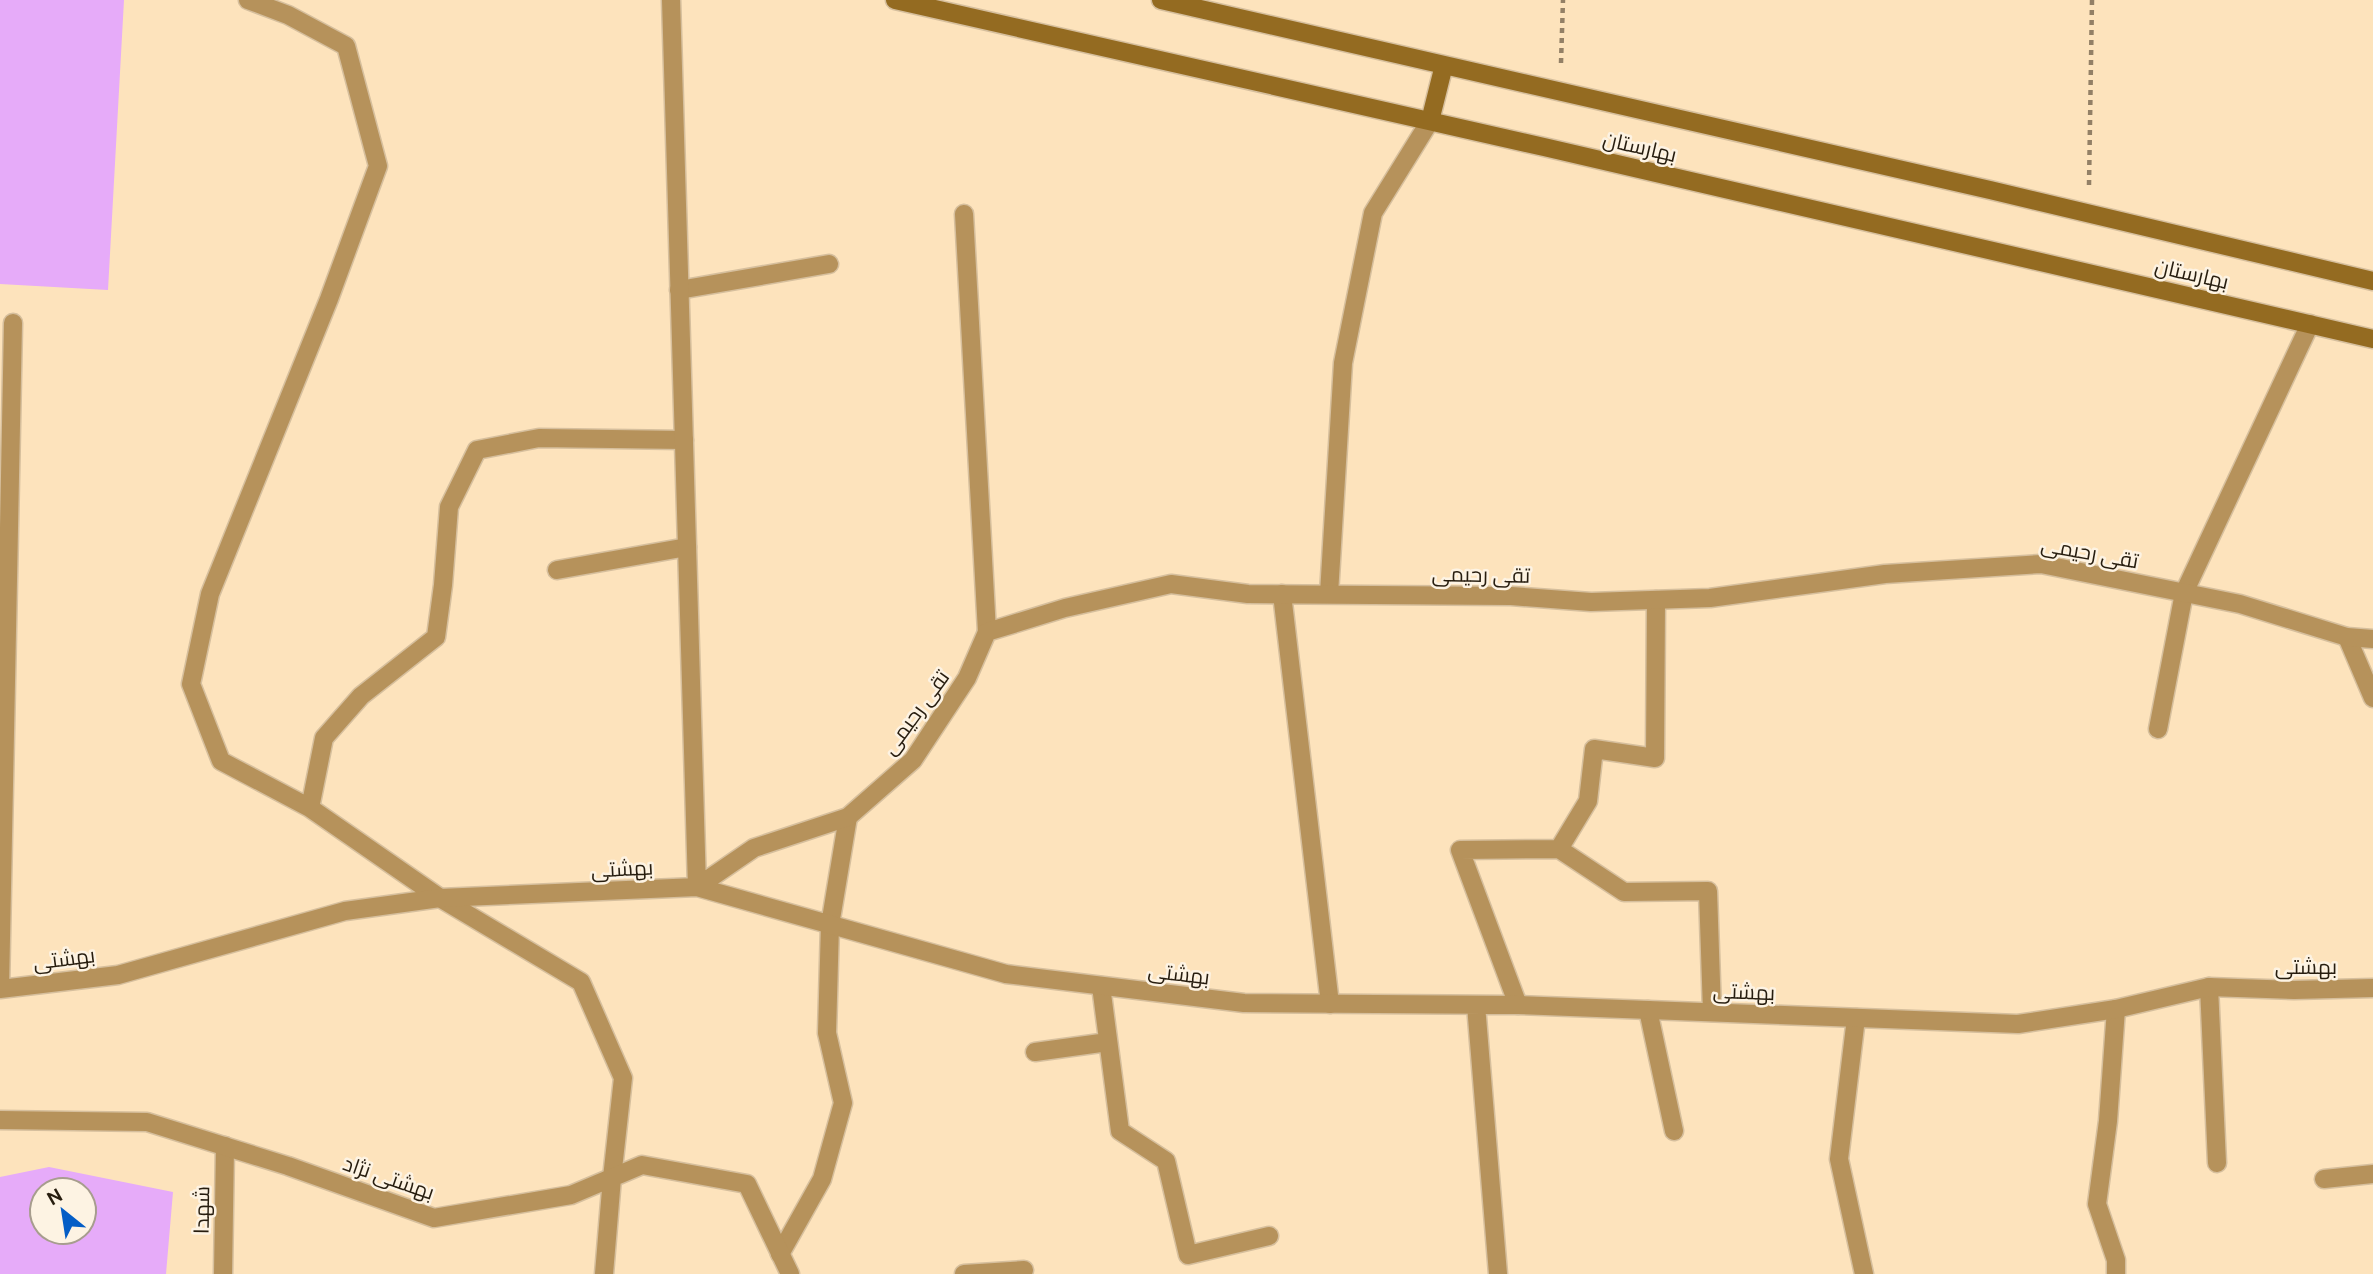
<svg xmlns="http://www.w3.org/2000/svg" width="2373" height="1274" font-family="Ubuntu,Cairo,sans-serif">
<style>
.green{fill:#e6abf9;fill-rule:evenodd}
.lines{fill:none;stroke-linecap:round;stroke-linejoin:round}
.lane-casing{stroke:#d6bf9d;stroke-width:21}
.street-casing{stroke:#d6bf9d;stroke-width:21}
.secondary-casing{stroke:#d6bf9d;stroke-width:21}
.path{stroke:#938066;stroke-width:4.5;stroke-dasharray:5 5;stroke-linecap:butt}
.lane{stroke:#b6925b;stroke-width:18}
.street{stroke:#b6925b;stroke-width:18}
.secondary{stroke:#946b21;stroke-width:18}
.labels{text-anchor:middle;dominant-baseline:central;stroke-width:5;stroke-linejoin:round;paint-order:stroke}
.street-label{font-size:21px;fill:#271d0f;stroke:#fdf3e3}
</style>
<rect width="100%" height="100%" fill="#fde3bc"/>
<path class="green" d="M0 0H124L108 290 0 284Z
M49 1167 173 1192 166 1274H0V1177ZM84 1190V1232H42V1190Z"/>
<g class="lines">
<g class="lane-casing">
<path id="lane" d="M248 0 288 15 346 46 378 166 329 299 210 594 191 684 221 761 310 808
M964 214 987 632
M679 290 829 264
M557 570 687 547
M1282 594 1330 1004
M1329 594 1343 363 1373 213 1430 121
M2347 637 2373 698
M2158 729 2184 593 2310 324
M1559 849 1624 892 1708 891 1712 1012
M1101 986 1120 1131 1166 1161 1188 1255 1269 1236
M2209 987 2217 1163
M1518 1005 1460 850 1559 849 1588 801 1594 749 1655 758 1656 600
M1648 1010 1674 1131
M1856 1018 1839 1159 1864 1274
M1035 1052 1108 1042
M612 1178 623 1078 581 982 440 898 310 808 324 738 361 696 436 637 443 585 449 507 477 450 539 438 684 440
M2324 1179 2373 1174
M780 1254 822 1179 843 1103 827 1033 830 925 848 817
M223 1274 225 1146
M964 1274 1024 1270
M2116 1274V1260L2097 1204 2108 1121 2116 1009"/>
</g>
<g class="street-casing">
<path id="street" d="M671 0 697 887
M697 887 754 848 848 817 913 760 967 678 987 632 1065 608 1171 584 1248 594 1511 596 1591 602 1710 598 1885 574 2041 564 2240 604 2347 637 2373 639
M0 989 118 975 345 911 440 898 697 887 1006 974 1244 1003 1518 1005 2018 1024 2116 1009 2209 987 2294 990 2373 988
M0 989 13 323
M1476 1005 1498 1274
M0 1120 147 1122 288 1166 434 1218 571 1195 642 1165 747 1184 790 1274
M604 1274 612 1178"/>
</g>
<g class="secondary-casing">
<path id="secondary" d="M895 0 1544 147 2373 339
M1161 0 1990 190 2373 281
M1430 121 1444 65"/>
</g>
<path class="path" d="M1561 63 1563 0
M2089 185 2092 0"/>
<use href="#lane" class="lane"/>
<use href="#street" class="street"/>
<use href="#secondary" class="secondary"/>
</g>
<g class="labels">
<g class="street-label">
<text transform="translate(1640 146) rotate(13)">بهارستان</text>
<text transform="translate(2192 273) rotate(13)">بهارستان</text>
<text transform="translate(2090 552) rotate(10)">تقی رحیمی</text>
<text transform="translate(1481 574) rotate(1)">تقی رحیمی</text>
<text transform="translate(915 712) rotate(-54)">تقی رحیمی</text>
<text transform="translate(622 868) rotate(-3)">بهشتی</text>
<text transform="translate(64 958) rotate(-7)">بهشتی</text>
<text x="2306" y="966">بهشتی</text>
<text transform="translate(1179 973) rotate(7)">بهشتی</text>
<text transform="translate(1744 991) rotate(2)">بهشتی</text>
<text transform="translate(389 1177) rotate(19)">بهشتی نژاد</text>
<text transform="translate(201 1210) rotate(-89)">شهدا</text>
</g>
</g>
<g transform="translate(63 1211) rotate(330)"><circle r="33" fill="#fdf3e3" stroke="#a79d8e" stroke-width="2"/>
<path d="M0-5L12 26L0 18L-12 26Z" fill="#045dc6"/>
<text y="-10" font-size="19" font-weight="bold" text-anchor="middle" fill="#271d0f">N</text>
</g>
</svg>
